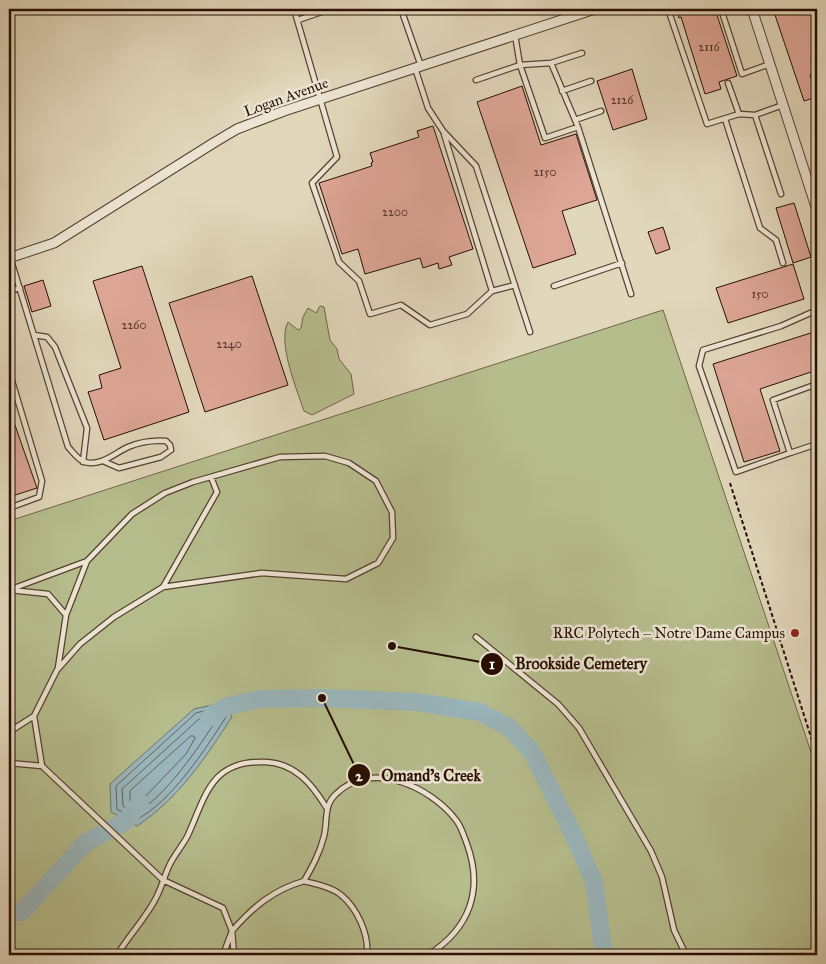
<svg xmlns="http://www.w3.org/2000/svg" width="826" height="964" font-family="'IM FELL Great Primer',serif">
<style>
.green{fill:#b6bd8d;stroke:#6f6646}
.water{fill:#9ab6bc;stroke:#6c7371}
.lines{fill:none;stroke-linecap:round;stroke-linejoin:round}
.shore{stroke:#61625e;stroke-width:1}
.river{stroke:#9ab6bc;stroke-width:18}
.building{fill:#dda596;stroke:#280e00}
.lane-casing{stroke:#56402f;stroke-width:7}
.street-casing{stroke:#56402f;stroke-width:11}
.path{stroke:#280e00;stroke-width:2;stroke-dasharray:4 2.5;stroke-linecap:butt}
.lane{stroke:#ece5d3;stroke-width:4.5}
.street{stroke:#ece5d3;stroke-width:9}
.poi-dot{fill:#8f2418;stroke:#ece5d3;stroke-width:2}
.labels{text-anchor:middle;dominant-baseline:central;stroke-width:5;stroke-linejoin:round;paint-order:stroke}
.number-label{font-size:12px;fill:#553426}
.street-label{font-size:15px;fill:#280e00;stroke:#ece5d3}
.poi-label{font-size:15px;fill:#280e00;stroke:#ece5d3;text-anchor:end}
.leader{fill:none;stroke:#280e00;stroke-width:2}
.callout-dot{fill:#280e00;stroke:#ece5d3;stroke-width:2}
.mark-label{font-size:15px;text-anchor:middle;font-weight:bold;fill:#fff}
.callout-label{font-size:16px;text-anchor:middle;font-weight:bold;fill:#280e00;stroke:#ece5d3;stroke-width:5;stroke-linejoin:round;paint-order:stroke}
</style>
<rect width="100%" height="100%" fill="#e1d7bb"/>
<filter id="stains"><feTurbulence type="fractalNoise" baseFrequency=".004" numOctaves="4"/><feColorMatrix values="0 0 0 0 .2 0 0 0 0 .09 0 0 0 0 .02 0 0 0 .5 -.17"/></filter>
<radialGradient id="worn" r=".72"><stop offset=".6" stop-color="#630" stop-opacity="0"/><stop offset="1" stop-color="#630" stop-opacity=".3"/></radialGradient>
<path class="green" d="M320 306 324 307 330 340 337 349 339 359 351 374 354 394 312 415 304 411C297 390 277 342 288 322L298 330 301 328 303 317 308 308 316 313Z
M663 310 817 770V955H9V521Z"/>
<path class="water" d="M221 703 228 706 232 717C206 757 178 799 137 826L111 812 110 784 194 709Z"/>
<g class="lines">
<path class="shore" d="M220 708 224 710 226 717C205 750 171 802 136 820L117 809 116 786 196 713Z
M215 716 217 719C199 747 165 798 135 813L123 806 122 789 199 719Z
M191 736H194L195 738 186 754 142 800 135 804 130 802V791Z"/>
<path class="river" d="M209 718 213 714 228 706 260 699 322 698 417 702 479 712 510 728 532 752 574 836 594 882 604 955
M9 912H22L85 843 126 821 140 803"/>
</g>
<path class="building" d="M676 9H715L737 76 719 82 721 89 705 94 681 17 679 18Z
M773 9H817V73L810 75 817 97 804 101Z
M632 69 647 119 613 130 597 81Z
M522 86 541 145 576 134 597 200 562 211 576 254 533 268 477 102Z
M433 126 473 249 449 257 452 265 439 269 438 263 423 268 420 258 365 274 358 249 342 254 319 183 372 166 371 163 373 162 370 153 419 137 417 131Z
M794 203 811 257 793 263 776 208Z
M663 227 670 249 656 254 648 232Z
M793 264 804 299 728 323 716 288Z
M142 266 189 412 104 440 88 392 102 388 99 375 121 368 93 281Z
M252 276 288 385 205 412 169 303Z
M43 280 51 306 32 312 24 286Z
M817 331V370L760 389 780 451 744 462 713 364Z
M9 408 37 488 9 497Z"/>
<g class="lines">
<g class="lane-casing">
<path id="lane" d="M294 9 337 157 312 183 339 262 359 281 370 314 401 305 430 325 467 314 492 291
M401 9 421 66
M668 9 707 124 739 114
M721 9 742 74 770 64
M298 20 330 9
M515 35 520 65 551 63 578 127 631 294
M551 63 582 53
M415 68 428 108 443 131 476 166 530 332
M476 80 520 65 545 138 578 127
M728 83 739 114 755 115
M562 91 591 81
M725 119 760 228 776 240 783 263
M575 120 601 111
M444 134 492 291 515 285
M781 194 755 115 783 105
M10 257 68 447C73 452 78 460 85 462 100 467 115 453 128 447 140 442 153 440 166 441L170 445 171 450 161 457 119 468 103 461
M554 286 622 263
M9 291 20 288
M34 335 47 337 55 347 87 428 83 462
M9 371 42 481 39 497 9 508
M817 384 773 400 790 453 817 444
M790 453 736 472 699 366 703 350 781 326 817 310
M163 587 217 492 211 477
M9 590 87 561 132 514 165 493 193 482 280 457 325 456 349 463 376 481 392 512 393 538 378 563 346 579 262 573 163 587 114 617 80 644 57 670 34 716 42 766 163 880 223 908 232 931 223 955
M10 590 48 594 66 615 58 668
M66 615 87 561
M476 637 558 704 579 728 651 851 662 877 674 930 686 955
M9 732 34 716
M9 763 42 766
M117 955C129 935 147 917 157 896 162 886 165 874 170 864 175 854 183 845 188 835 206 795 211 760 265 762 295 763 312 784 326 807
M234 955 232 931C253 907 273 890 304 881
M367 955C369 934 357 908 341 895 332 887 315 884 304 881 312 867 320 853 324 836 328 821 323 806 336 794 371 759 431 787 456 820 461 826 464 836 467 844 484 891 469 929 428 955"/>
</g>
<g class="street-casing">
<path id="street" d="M752 9 817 210
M9 258 54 243 215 142 237 129 284 111 595 9"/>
</g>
<path class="path" d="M730 483 817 756"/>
<use href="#lane" class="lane"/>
<use href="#street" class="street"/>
</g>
<circle class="poi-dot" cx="795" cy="633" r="5"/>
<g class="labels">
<g class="number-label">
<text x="709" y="47">2116</text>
<text x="622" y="100">2126</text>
<text x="545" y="172">2150</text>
<text x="395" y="212">2200</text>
<text x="760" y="294">150</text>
<text x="134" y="325">2260</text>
<text x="229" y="344">2240</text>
</g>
<g class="street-label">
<text transform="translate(286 97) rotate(-20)">Logan Avenue</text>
</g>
<g class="poi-label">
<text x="785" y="633">RRC Polytech – Notre Dame Campus</text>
</g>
</g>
<path class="leader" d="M392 646L492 664M322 698L359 775"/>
<g class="callout-dot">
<circle cx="392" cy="646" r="5"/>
<circle cx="322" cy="698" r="5"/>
<circle cx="492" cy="664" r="12"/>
<circle cx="359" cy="775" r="12"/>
</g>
<g class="mark-label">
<text x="492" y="669">1</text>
<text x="359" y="781">2</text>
</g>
<g class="callout-label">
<text x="581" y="669">Brookside Cemetery</text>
<text x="431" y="781">Omand's Creek</text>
</g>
<rect width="826" height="964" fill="none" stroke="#e1d7bb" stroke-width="30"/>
<rect x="10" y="10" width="806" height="944" fill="none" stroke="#280e00" stroke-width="2.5"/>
<rect x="15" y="15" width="796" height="934" fill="none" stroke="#280e00"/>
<rect width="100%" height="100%" filter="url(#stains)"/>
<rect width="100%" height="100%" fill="url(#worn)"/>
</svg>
